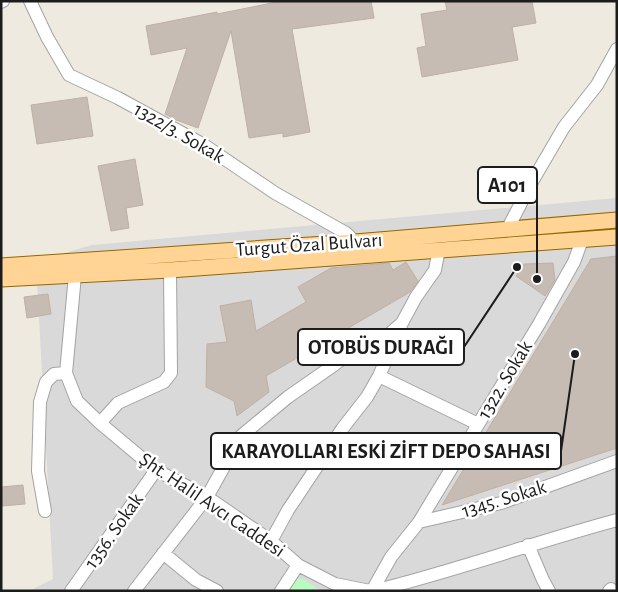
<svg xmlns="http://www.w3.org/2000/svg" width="618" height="592" font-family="'Alegreya Sans',sans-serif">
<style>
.residential{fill:#dad9d9}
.park{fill:#b9fcc0}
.building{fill:#c6bcb4;stroke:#c0b0a2}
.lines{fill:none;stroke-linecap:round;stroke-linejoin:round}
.minor-casing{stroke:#a3a3a3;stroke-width:14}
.major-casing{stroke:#936700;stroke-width:17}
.minor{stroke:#fff;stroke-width:12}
.major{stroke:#ffd494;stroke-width:15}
.labels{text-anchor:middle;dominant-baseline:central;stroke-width:5;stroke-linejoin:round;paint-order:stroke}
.street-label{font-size:20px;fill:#1c1c1c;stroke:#fff}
.leader{fill:none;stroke:#1c1c1c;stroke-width:2}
.callout-dot{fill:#1c1c1c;stroke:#fff;stroke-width:2}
.callout{fill:#fff;stroke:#1c1c1c;stroke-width:2}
.callout-label{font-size:21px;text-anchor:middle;font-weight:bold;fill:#1c1c1c}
</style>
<rect width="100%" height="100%" fill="#eeeae0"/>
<path class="residential" d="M617 198V591H29L53 579 36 261 92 245Z"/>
<path class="park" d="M296 579H303L321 591H289Z"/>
<path class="building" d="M282 1H371L374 18 292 29 310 132 283 137V133L249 138 231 31 198 128 176 120 165 114 187 48 151 55 146 26 217 12V14Z
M445 1H532L536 23 512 27 518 60 422 77 417 48 426 46 421 14 447 10Z
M87 97 93 136 37 144 31 105Z
M135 159 143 205 126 208 129 228 111 231 98 166Z
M617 256V448L442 505 591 259Z
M406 262 418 281 410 292 266 376 269 392 237 416 234 401 206 387 207 344 227 342 220 306 251 300 256 331 306 302 298 287 331 268 389 263 393 270Z
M553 263 555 280 545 296 516 276 524 264Z
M48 294 51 314 27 318 24 297Z
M23 485 25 504 2 506 1 487Z"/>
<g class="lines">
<g class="minor-casing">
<path id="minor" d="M30 1 47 37 69 75 118 98 204 145 275 193 346 233 355 242
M1 2 3 1
M508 228 533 180 564 127 597 85 617 49
M170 270 171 373 164 382 118 403 100 423 156 470 207 497 271 541 298 565 335 584 370 591
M75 275 66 373 77 401 100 423
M379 376 478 424
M45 511 38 471 40 402 46 382 54 374 66 373
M419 522 501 503 617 461
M271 541 288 510 342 429 367 397 379 376 402 323 416 297 435 270 439 249
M528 545 543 580 549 591
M163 553 196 580 217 591
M71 591 156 470
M134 591 207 497 241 436 288 397 334 365 363 342 387 336 402 323
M281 591 298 565
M372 591 391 557 419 522 539 324 574 262 582 240
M373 591C455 571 535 542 617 520
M609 591 611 589"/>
</g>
<g class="major-casing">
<path id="major" d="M1 266 355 242 617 220
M1 279 170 270 617 237"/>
</g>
<use href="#minor" class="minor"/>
<use href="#major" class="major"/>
</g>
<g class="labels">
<g class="street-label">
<text transform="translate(179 133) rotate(30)">1322/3. Sokak</text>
<text transform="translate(309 245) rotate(-4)">Turgut Özal Bulvarı</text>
<text transform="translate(505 380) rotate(-59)">1322. Sokak</text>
<text transform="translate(504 499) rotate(-17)">1345. Sokak</text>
<text transform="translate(212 505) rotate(34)">Şht. Halil Avcı Caddesi</text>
<text transform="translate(114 531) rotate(-55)">1356. Sokak</text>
</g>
</g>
<path class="leader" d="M537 279L537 185M517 267L464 347M575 354L561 451"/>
<g class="callout-dot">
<circle cx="537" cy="279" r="5"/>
<circle cx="517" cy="267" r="5"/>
<circle cx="575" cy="354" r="5"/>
</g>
<g class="callout">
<rect x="478" y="167" width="59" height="36" rx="5"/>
<rect x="298" y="329" width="166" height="36" rx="5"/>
<rect x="211" y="433" width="350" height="36" rx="5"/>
</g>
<g class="callout-label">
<text x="507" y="192">A101</text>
<text x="381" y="354">OTOBÜS DURAĞI</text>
<text x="386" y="458">KARAYOLLARI ESKİ ZİFT DEPO SAHASI</text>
</g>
<rect width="618" height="592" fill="none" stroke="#1c1c1c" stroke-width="5"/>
</svg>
